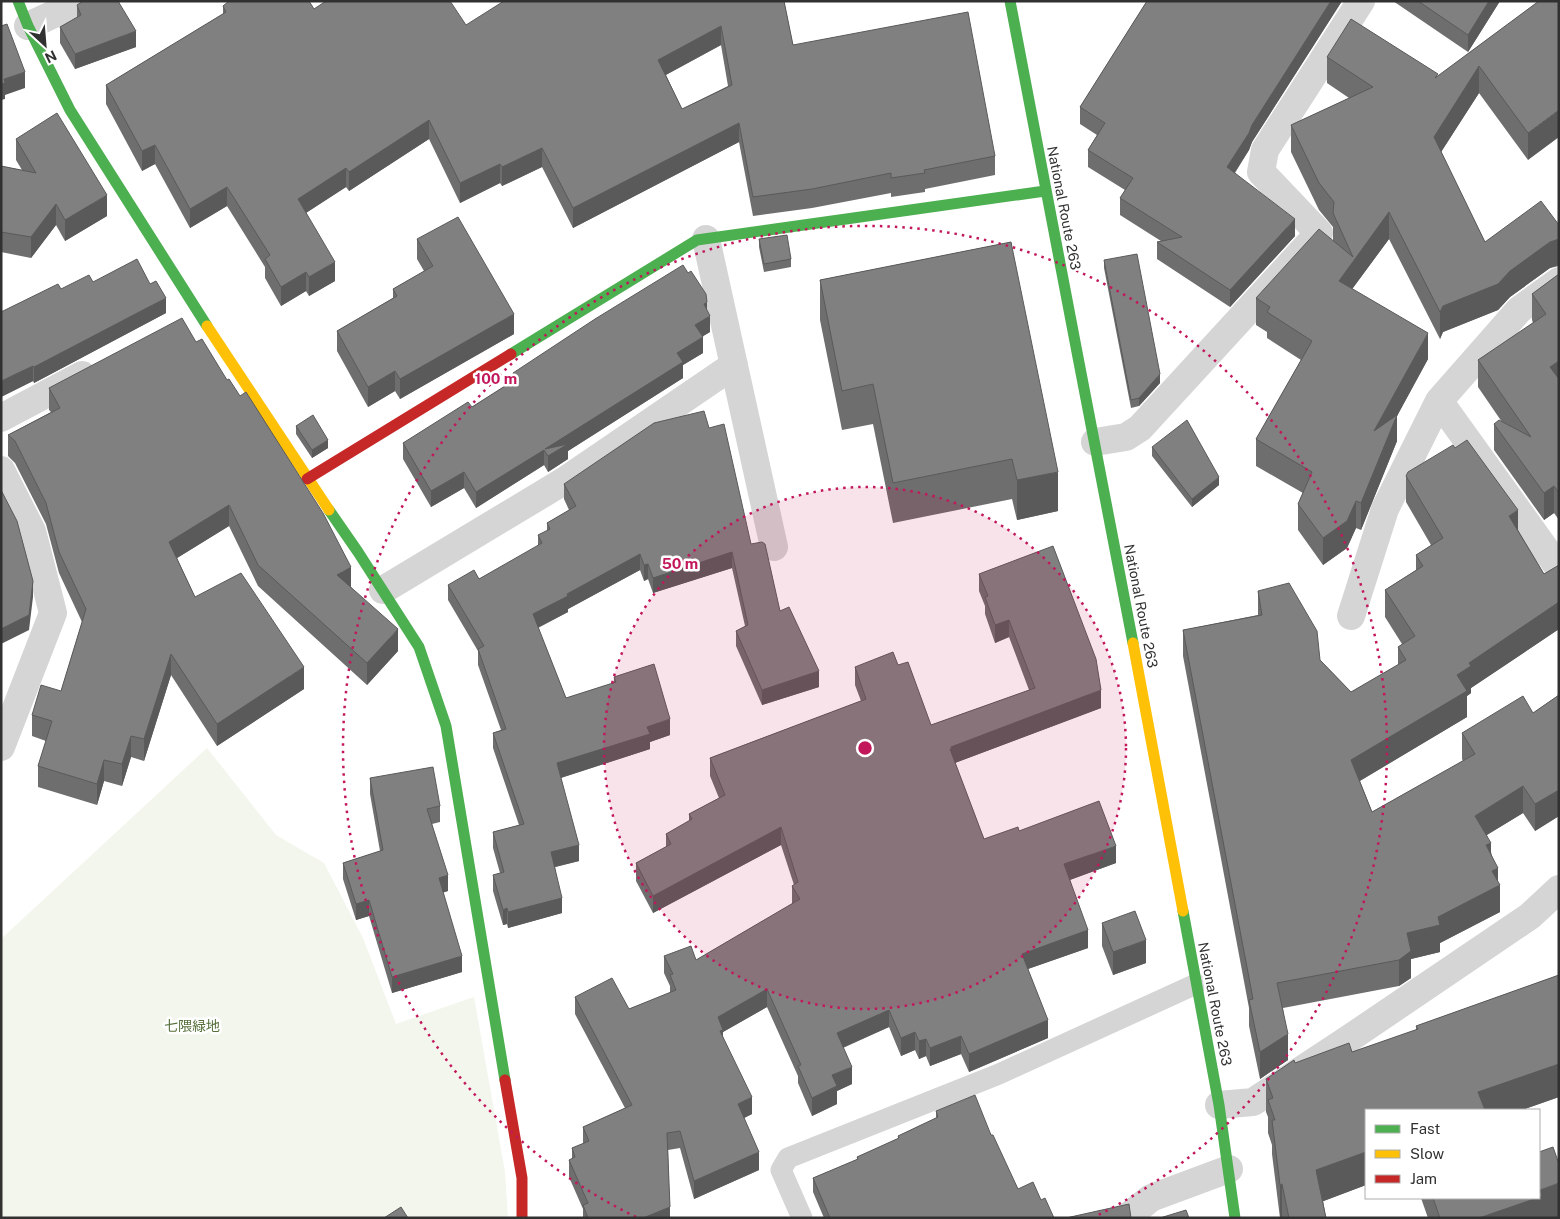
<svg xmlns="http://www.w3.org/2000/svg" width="1560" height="1219" font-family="'Public Sans','Noto Sans JP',sans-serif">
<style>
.green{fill:#f2f6ed}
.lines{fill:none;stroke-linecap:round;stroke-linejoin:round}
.lane{stroke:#d5d5d5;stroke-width:21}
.street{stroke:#d5d5d5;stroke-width:28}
.fast{stroke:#4caf50;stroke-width:11}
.slow{stroke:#ffc107;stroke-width:11}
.jam{stroke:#c62828;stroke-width:11}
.wall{fill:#6e6e6e;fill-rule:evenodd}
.shaded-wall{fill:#5a5a5a}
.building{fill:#808080;stroke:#5a5a5a;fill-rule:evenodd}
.ring{fill:none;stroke:#c2185b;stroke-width:2.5;stroke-dasharray:2.5 5}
.labels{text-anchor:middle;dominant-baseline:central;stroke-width:5;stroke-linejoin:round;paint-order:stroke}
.street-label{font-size:14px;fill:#313131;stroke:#fff}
.park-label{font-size:14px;fill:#566f3b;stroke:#fff}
.centre{fill:#c2185b;stroke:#fff;stroke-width:2.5}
.ring-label{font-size:15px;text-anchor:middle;font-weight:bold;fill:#c2185b;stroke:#fff;stroke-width:5;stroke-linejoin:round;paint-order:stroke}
</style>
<rect width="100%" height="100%" fill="#fff"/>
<path class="green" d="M207 748 276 835 324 863 363 938 396 1024 474 997 505 1172 508 1218H1V939Z"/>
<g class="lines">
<path class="lane" d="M802 1218 781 1170 788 1158 999 1074 1196 984"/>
<path class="street" d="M28 26 82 1
M706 239 774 547
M1559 281 1519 310 1439 401 1559 568
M1 418 82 375
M1095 442 1126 437 1140 428 1319 233 1261 172 1265 150 1361 1
M1 470 32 531 53 613 1 747
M383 590 564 481 734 365
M1351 616 1385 509 1439 401
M1219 1105 1253 1102 1347 1040 1530 916 1559 889
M1126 1218 1151 1198 1229 1169"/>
<path class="fast" d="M18 1 28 26 70 110 207 326
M1010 1C1049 215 1093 429 1133 643
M511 354 697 240 1045 191
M329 510 358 552 419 647 446 726 505 1080
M1183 911 1219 1105 1235 1218"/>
<path class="slow" d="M207 326 329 510
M1133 643 1183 911"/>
<path class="jam" d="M307 479 511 354
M505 1080 522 1178V1218"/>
</g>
<path class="wall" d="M784 1 793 45 995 156V175L925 189V192L891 197V193L812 208 753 216 739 142 573 228 542 167 502 186 500 183 460 203 429 139 349 191 346 187 306 213 335 281 309 296 306 291 281 306 265 278V267L227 206 190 228 155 164 142 171 106 104V85L223 14V6L466 25ZM721 45 728 86 682 109 666 75Z
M1147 1H1342L1252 142 1249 150 1235 173 1295 236 1230 307 1157 259V242L1161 241 1120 215V198L1125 190 1088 167V150L1097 135 1080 124V107Z
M1393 1H1500L1468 52Z
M1539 1 1528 160 1479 93 1441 152 1485 242 1559 225V266L1550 268 1510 297 1498 310 1443 332 1440 339 1389 239 1352 289 1428 359 1397 416V441L1361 530 1356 528 1347 548 1323 565 1298 530V504L1303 493 1256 466V439L1301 360 1267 338V332L1256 325V298L1333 241V227L1319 210 1291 152V125L1349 98 1327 83V57L1438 76Z
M77 5 136 47 75 69 60 43V27L77 18Z
M16 139 107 216 65 241 56 225 31 258 1 252V166L22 170 16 160Z
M417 239 514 334 400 399 395 391 368 407 337 351V331L393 298V289L424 271 417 259Z
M759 239 791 259V267L764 272 759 247Z
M1011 242 1058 511 1017 520 1012 499 893 523 873 424 842 430 820 320V280Z
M1104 260 1160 383 1139 406 1131 408 1104 268Z
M688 273 707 310 710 332 703 336V353L683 365V378L568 451V459L548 472 544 465 476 508 464 488 431 507 403 459V443L472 407 513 381V373Z
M1559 274V520L1554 513 1544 520 1494 450V424L1502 422 1478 387V360L1533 323 1532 320V294Z
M93 282 166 313 34 383 33 381 1 397 61 289Z
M196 342 351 587 398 651 367 685 258 586 229 526 177 558 195 597 304 689 217 746 171 675 144 761 131 757 122 786 104 781 97 805 38 787V766L46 741 32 736V715L61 691 82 622 59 573 46 524 15 463 8 456V435L51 412 49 410V388Z
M296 426 328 448 312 458 296 434Z
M709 428 751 544 780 611 819 687 762 705 736 646V631L745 626 732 568 653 593 648 579 644 581 640 570 568 609V612L538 628 566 698 614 683V677L670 735 650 742V749L561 778 579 861 555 867 562 913 508 928 507 924 503 925 493 891V875L500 873 493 848V832L519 825 493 748V733L501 730 478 665V651L448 600V585L479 579 538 546V535L547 531V523L569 510 564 499V484Z
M1152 447 1219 485 1192 507 1152 456Z
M1406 476 1518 530 1544 574 1559 565V629L1471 688V693L1467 696V717L1360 781 1372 812 1463 761 1462 759V733L1533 713 1559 695V816L1535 831 1523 813 1487 835 1498 881 1500 912 1440 943V952L1411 959V978L1399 986 1283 1008 1288 1060 1260 1079 1249 1026V1008L1183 656V630L1258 615V591L1320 660 1351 692 1398 665V647L1402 644 1385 617V590L1416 570V555L1431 545 1406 502Z
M979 574 1101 708 955 763 984 839 1019 831 1116 863 1070 880 1088 948 1028 969 1048 1038 969 1072 961 1054 930 1066 926 1056 919 1059 915 1050 901 1056 889 1027 843 1048 852 1084 837 1091V1104L812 1116 798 1083V1076L767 1007 723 1032V1037L752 1114 744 1118 759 1170 694 1199 680 1148 668 1150 670 1218H583V1209L569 1177V1160L572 1159V1148L583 1144V1127L625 1108 575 1014V997L629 1009 670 993V986L664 973V956L696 960 792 904V886L794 885 781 845 653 913 636 881V863L666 847V834L689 821V814L719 798 710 776V758L861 701 855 685V667L898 665 931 725 1029 690 1009 637 995 643 985 614V606L979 591Z
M370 778 440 806V822L432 824 448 891 443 892 462 972 392 993 369 916 356 920 343 879V863L380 851 370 794Z
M1102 923 1146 963 1113 975 1102 946Z
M1559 975V1097L1522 1110H1366V1185L1323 1201 1326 1218H1280L1272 1154V1145L1268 1133V1117L1266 1112V1079L1295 1063 1352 1052 1416 1030V1026Z
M936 1111 991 1135 1018 1189 1041 1200 1054 1218H824L813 1192V1178L857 1160V1157L898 1139V1136L936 1118Z
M1421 1198H1539L1556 1218H1428Z"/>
<path class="shaded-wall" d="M1331 1H1342L1252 142 1249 150 1227 184V167L1252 125Z
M1489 1H1500L1468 52V35Z
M721 26V45L658 79V60Z
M136 31V47L75 69V54Z
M1479 66V93L1434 163V137Z
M25 72V88L5 95V99L1 100V84L4 79Z
M1559 110V137L1528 160V133Z
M429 120V139L349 191V172Z
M739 123V142L573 228V208Z
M155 145V164L142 171V151Z
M542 148V167L502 186V167Z
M500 164V183L460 203V183Z
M346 168V187L298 218V199Z
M227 187V206L190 228V209Z
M107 195V216L65 241V220Z
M56 204V225L31 258V237Z
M1389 212V239L1339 307V281Z
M1295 219V236L1230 307V290Z
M1558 239V265L1550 268 1510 297 1498 310 1443 332 1440 339V312L1443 306 1510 271 1550 242Z
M335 262V281L309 296V277Z
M306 272V291L281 306V287Z
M166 298V313L34 383V367Z
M707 302V318L710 316V332L695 341V325L704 304Z
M514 314V334L400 399V379Z
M1428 333V359L1397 416V441L1361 530V503L1374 431Z
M703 337V353L683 365V378L568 451V459L548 472V456L545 449 677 353Z
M1559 361V388L1550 367Z
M33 366V381L1 397V381Z
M395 371V391L368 407V387Z
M1160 374V383L1139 406V398Z
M328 440V448L312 458V450Z
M544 450V465L476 508V492Z
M464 472V488L431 507V491Z
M1058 472V511L1017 520V480Z
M1219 477V485L1192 507V499Z
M1554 486V513L1544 520V493Z
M1356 501V528L1347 548 1323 565V538Z
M229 505V526L169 563V542Z
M1518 510V537L1509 516Z
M732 552V568L653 593V578Z
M640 554V570L568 609V612L533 630V614L567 594Z
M648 564V579L644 581V565Z
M351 567V589L337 575Z
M33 581V597L29 630 1 644V629Z
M1559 602V629L1471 688V693L1467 696V717L1351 786V760L1457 675 1469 663Z
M1009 620V637L995 643V625Z
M398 629V651L367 685V663Z
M171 654V675L144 761V739Z
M304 667V689L217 746V724Z
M819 671V687L762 705V690Z
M1101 690V708L952 764 950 749 951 747Z
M670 719V735L650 742V749L557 779V763L647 727Z
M131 736V757L122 786V764Z
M104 760V781L97 805V784Z
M1523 786V813L1475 842V816Z
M1559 790V816L1535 831V804Z
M781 827V845L653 913V896Z
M1491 843V869L1486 845Z
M579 845V861L551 868V852Z
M1116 846V863L1064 882V864Z
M1498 868V886L1500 885V912L1440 943V952L1411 959V978L1399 986V960L1407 933 1438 917 1492 871Z
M448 875V891L439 894V878Z
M562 898V913L508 928V912Z
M369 900V916L356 920V904Z
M507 908V924L503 925V910Z
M1088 930V948L1022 971V954Z
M1146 940V963L1113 975V952Z
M462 956V972L392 993V977Z
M767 989V1007L723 1032V1047L718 1017Z
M889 1010V1027L837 1050V1033Z
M1048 1020V1038L969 1072V1054Z
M915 1032V1050L901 1056V1038Z
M1288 1034V1060L1260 1079V1052Z
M961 1036V1054L930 1066V1048Z
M926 1039V1056L919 1059V1041Z
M1559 1064V1097L1522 1110H1478V1092Z
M852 1067V1084L837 1091V1104L812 1116V1098L832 1075Z
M752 1097V1114L738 1121V1104Z
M759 1152V1170L694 1199V1181Z
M1366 1152V1185L1316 1204V1170Z
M1559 1183V1217L1556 1218H1479L1537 1198H1539L1540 1190Z
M1282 1184V1218H1280V1185Z
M670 1207V1218H643Z"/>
<path class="building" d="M83 1H118L136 31 75 54 60 27 81 15 77 5Z
M229 1H309L314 9 326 1H450L466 25 504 1H784L793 45 968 12 995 156 924 170 925 173 891 178V173L812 189 753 197 739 123 573 208 542 148 502 167 500 164 460 183 429 120 349 172 346 168 298 199 335 262 309 277 306 272 281 287 265 259 270 255 227 187 190 209 155 145 142 151 106 85 226 12 223 6ZM721 26 732 85 682 109 658 60Z
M1147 1H1331L1252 125 1249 133 1227 167 1295 219 1230 290 1157 242 1182 237 1120 198 1133 178 1088 150 1105 123 1080 107Z
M1418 1H1489L1468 35Z
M1539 1H1559V110L1528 133 1479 66 1434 137 1485 242 1541 201 1559 225V239L1550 242 1510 271 1498 284 1443 306 1440 312 1389 212 1339 281 1428 333 1374 431 1397 415 1361 503 1356 501 1347 521 1323 538 1298 504 1312 472 1256 439 1312 341 1267 312 1270 307 1256 298 1319 229 1353 257 1333 213 1334 202 1319 183 1291 125 1373 87 1327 57 1351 19 1438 74 1435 78Z
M7 24 25 72 4 79 5 83 1 84V26Z
M57 113 107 195 65 220 56 204 31 237 1 232V166L36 173 16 139Z
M458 217 514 314 400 379 395 371 368 387 337 331 397 296 393 289 433 266 417 239Z
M787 235 791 259 764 264 759 239Z
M1011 242 1058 472 1017 480 1012 459 893 483 873 384 842 391 820 280Z
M1137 254 1160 374 1139 398 1131 400 1104 260Z
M137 259 150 284 156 281 166 298 34 367 33 366 1 381V312L58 284 61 289 89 275 93 282Z
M683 265 688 273 691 271 706 294 707 302 704 304 710 316 695 325 703 337 677 353 683 362 545 449 568 444 548 456 544 450 476 492 464 472 431 491 403 443 468 402 472 407 516 379 513 373 595 319Z
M1559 274V361L1550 367 1559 379V493L1554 486 1544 493 1494 424 1499 420 1531 437 1478 360 1546 314 1532 294Z
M182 318 196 342 202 339 227 380 229 379 240 396 246 392 323 513 351 567 337 575 398 629 367 663 258 565 229 505 169 542 195 597 241 573 304 667 217 724 171 654 144 739 131 736 122 764 104 760 97 784 38 766 52 721 32 715 41 685 61 691 86 609 59 552 46 503 15 441 8 435 60 408 49 388Z
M704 411 709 428 724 424 751 544 762 542 765 544 780 611 789 607 819 671 762 690 736 631 748 625 732 552 653 578 648 564 644 565 640 554 567 594 568 596 533 614 566 698 616 682 614 677 654 664 670 719 647 727 650 734 557 763 579 845 551 852 562 898 508 912 507 908 503 910 493 875 504 872 493 832 524 824 493 733 506 729 478 649 484 646 448 585 474 570 479 579 542 543 538 535 550 529 547 523 576 506 564 484 654 423Z
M313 415 328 440 312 450 296 426Z
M1187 420 1219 477 1192 499 1152 447Z
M1467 440 1518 510 1509 516 1544 574 1559 565V602L1469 663 1471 666 1457 675 1467 691 1351 760 1372 812 1475 754 1462 733 1523 696 1533 713 1559 695V790L1535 804 1523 786 1475 816 1491 843 1486 845 1498 868 1492 871 1500 885 1438 917 1440 925 1407 933 1411 951 1399 960 1277 983 1288 1034 1260 1052 1249 1000 1253 999 1183 630 1262 615 1258 591 1289 583 1317 631 1320 660 1351 692 1406 660 1398 647 1415 636 1385 590 1423 566 1416 555 1443 538 1406 476 1408 472 1453 445 1455 448Z
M1 490 17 521 33 581 29 615 1 629Z
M1053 546 1096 659 1101 690 951 747 952 749H950L984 839 1018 827 1019 831 1099 801 1116 846 1064 864 1088 930 1022 954 1048 1020 969 1054 961 1036 930 1048 926 1039 919 1041 915 1032 901 1038 889 1010 837 1033 852 1067 832 1075 837 1086 812 1098 798 1066 801 1065 767 989 718 1017 723 1030 720 1031 752 1097 738 1104 759 1152 694 1181 680 1131 667 1133 670 1207 643 1218H588L583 1205 588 1203 569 1160 575 1157 572 1148 589 1141 583 1127 632 1105 575 997 612 978 629 1009 676 990 670 975 673 974 664 956 691 946 696 960 800 899 792 886 798 882 781 827 653 896 636 863 671 844 666 834 692 819 689 814 725 795 710 758 866 699 855 667 893 652 898 665 908 662 931 725 1035 688 1009 620 995 625 985 597 988 596 979 574Z
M433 767 440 806 427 809 448 875 439 878 462 956 392 977 369 900 356 904 343 863 383 850 370 778Z
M1135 911 1146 940 1113 952 1102 923Z
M1559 975V1064L1478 1092 1485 1110H1366V1152L1316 1170 1326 1218H1289L1282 1184 1280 1185 1272 1120H1275L1268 1100 1273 1098 1266 1079 1294 1060 1295 1063 1349 1043 1352 1052 1418 1029 1416 1026Z
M975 1095 991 1135H993L1018 1189 1033 1182 1041 1200 1045 1198 1054 1218H830L813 1178 858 1159 857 1157 899 1138 898 1136 938 1117 936 1111Z
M1553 1147 1559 1164V1183L1540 1190 1542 1196 1539 1197V1152Z
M1433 1198H1537L1479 1218H1440Z
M1129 1204 1131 1218H1066Z
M401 1207 408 1218H384Z
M1186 1210 1189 1218H1160Z"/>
<circle cx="865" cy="748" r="261" fill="#c2185b" fill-opacity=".12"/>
<g class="ring">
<circle cx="865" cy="748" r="261"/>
<path d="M636 1217A522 522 0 1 1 1094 1217"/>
</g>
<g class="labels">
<g class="street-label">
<text transform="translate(1064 208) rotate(79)">National Route 263</text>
<text transform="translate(1141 606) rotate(79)">National Route 263</text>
<text transform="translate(1215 1004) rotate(79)">National Route 263</text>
</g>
<g class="park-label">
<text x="192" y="1026">七隈緑地</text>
</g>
</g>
<circle cx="865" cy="748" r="8" class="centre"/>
<g class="ring-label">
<text x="496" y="384">100 m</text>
<text x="680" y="569">50 m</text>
</g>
<rect width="1560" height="1219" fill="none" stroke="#313131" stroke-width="5"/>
<rect x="1365" y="1109" width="175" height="90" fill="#ffffff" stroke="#adadad"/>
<rect x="1375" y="1125" width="25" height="8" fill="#4caf50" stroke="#adadad"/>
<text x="1410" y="1134" font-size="15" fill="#313131">Fast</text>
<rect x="1375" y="1150" width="25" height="8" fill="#ffc107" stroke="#adadad"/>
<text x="1410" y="1159" font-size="15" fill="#313131">Slow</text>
<rect x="1375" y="1175" width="25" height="8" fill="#c62828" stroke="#adadad"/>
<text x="1410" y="1184" font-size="15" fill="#313131">Jam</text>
<g transform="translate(45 45) rotate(154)" stroke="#ffffff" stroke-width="4" paint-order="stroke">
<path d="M0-4L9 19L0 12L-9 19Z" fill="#313131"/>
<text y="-8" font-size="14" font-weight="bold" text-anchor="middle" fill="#313131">N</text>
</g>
</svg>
